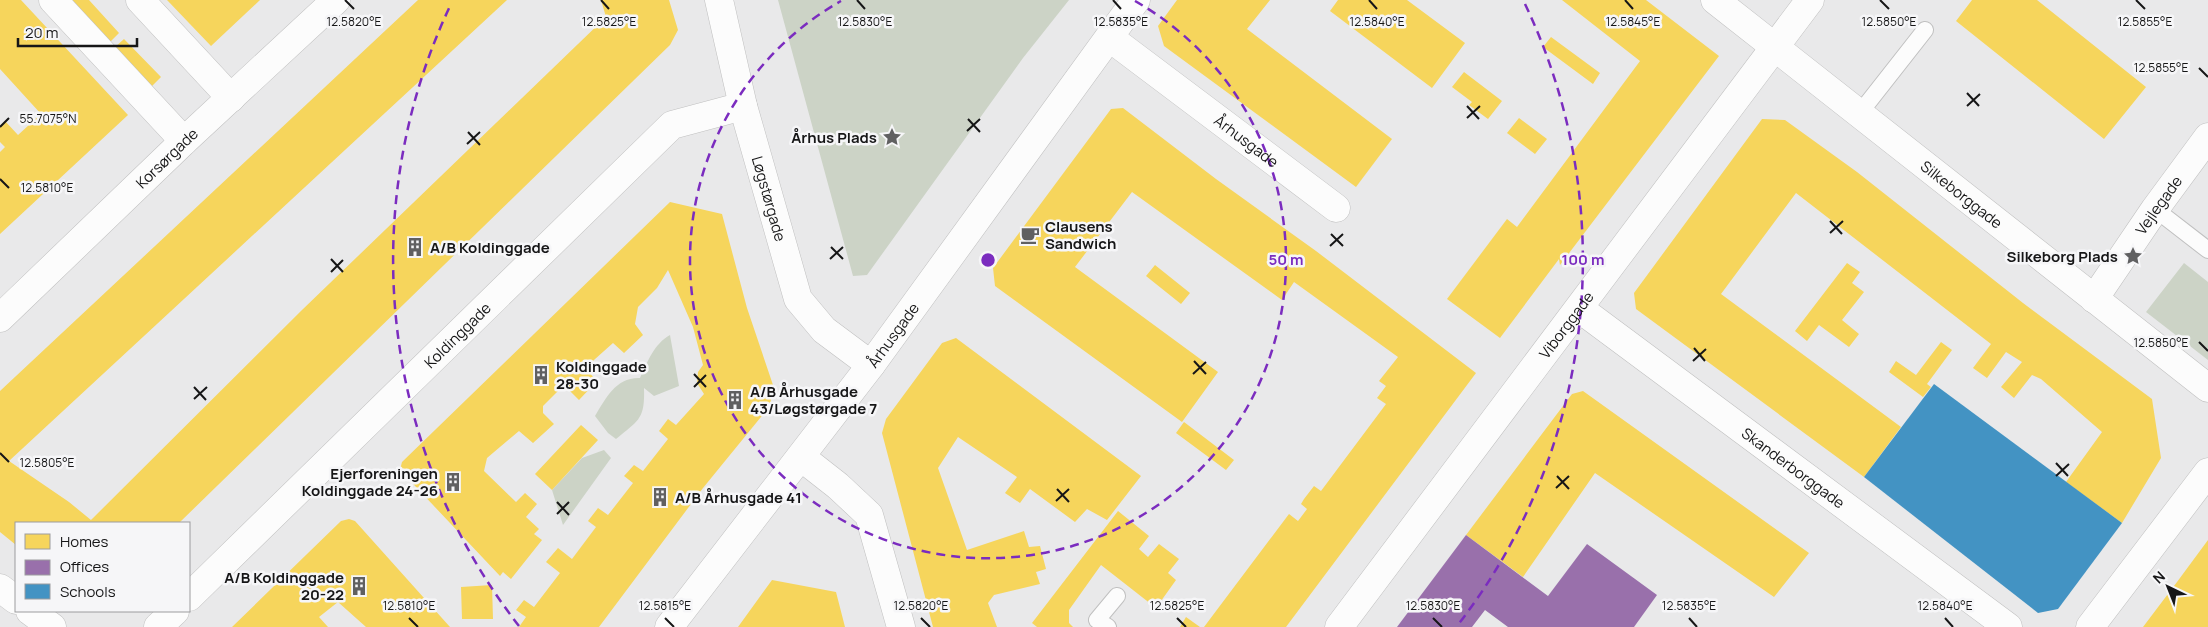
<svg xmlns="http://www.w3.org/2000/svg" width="2208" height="627" font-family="Manrope,sans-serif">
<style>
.green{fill:#ccd3c6}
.homes{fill:#f6d55c}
.offices{fill:#9970ab}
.schools{fill:#4393c3}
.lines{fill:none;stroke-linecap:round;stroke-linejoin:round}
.lane-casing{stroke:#c0c0c0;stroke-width:18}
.street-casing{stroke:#c0c0c0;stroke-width:29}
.secondary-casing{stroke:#c0c0c0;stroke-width:29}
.lane{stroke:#fcfcfc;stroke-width:16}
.street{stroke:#fcfcfc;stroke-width:28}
.secondary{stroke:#fcfcfc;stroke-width:28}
.ticks{fill:none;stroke:#161617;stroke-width:2}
.ring{fill:none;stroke:#7b2cbf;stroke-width:2.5;stroke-dasharray:9 6}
.labels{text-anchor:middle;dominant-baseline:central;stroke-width:5;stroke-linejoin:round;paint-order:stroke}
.poi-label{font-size:15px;font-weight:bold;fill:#161617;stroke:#f6f6f8;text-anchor:start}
.street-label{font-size:15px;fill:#161617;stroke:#f6f6f8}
.ticks-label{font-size:12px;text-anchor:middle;fill:#161617;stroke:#f6f6f8;stroke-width:5;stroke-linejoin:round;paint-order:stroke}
.centre{fill:#7b2cbf;stroke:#f6f6f8;stroke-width:2.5}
.ring-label{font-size:15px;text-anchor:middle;font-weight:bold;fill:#7b2cbf;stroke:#f6f6f8;stroke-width:5;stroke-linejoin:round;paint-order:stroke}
</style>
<rect width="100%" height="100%" fill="#e9e9ea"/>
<path class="green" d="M778 0H1069L1023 58 867 275 853 276Z
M2184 263 2208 282V360L2146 312Z
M670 335 679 386 654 396 644 388C645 419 639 420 616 439L608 433 595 416C606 398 616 377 640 378 648 361 654 344 670 335Z
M604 450 611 458 563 525 552 490 582 458Z"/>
<path class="homes" d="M0 0H21L128 115 0 234V152L5 147 0 142V126L5 121 18 135 41 114 0 69Z
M69 0H89L119 33 109 43Z
M167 0H260L211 46Z
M418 0H507L9 461 69 502 91 520 302 310 606 17 601 0H669L678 30 670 45 179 523H16V545L0 532V391Z
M1177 0H1270L1247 29 1392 139 1356 187 1164 46 1158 26Z
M1338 0H1407L1465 43 1432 88 1330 11Z
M1562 0H1646L1719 56 1560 265 1559 259 1500 338 1447 299 1507 219 1517 227 1640 61Z
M1972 0H2037L2146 87 2104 139 1956 21Z
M1551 37 1600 73 1593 84 1543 47Z
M124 39 161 77 151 87 114 48Z
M1464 72 1502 101 1488 119 1469 105 1472 102 1452 87Z
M1123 108 1216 179 1316 251 1476 373 1286 627H1204L1289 514 1298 521 1307 509 1301 504 1304 499 1314 486 1321 491 1386 404 1377 398 1386 386 1379 381 1398 357 1294 282 1282 300 1132 192 1075 267 1218 372 1182 422 995 286 993 268 1111 109Z
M1519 118 1547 139 1535 154 1507 133Z
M1762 119 1785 120 1857 172 2023 303 2152 399 2161 458 2122 523 2066 482 2102 432 2041 379 2032 375 2014 398 2001 387 2022 362 2006 352 1987 378 1973 368 1991 344 1796 193 1721 294 1901 427 1864 477 1636 309 1634 293Z
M670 202 722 214 747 308 773 385 770 406 703 488 599 627H519L526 617 516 610 524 600 534 607 560 573 546 562 558 548 572 559 596 527 588 521 598 508 608 515 633 483 624 476 634 465 643 471 668 439 659 431 668 419 676 425 704 394 697 383 698 372 703 365 693 327 668 270 657 288 638 307 635 324 643 335 624 353 613 343 585 368 597 381 579 400 568 389H560L543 406V413L554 424 533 443 519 431 487 458 484 471 516 502 525 493 537 504 526 517 539 529 534 534 542 540 511 579 503 572 500 576 400 470 402 462Z
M1847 263 1860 272 1852 283 1864 292 1842 320 1859 334 1849 347 1819 325 1807 341 1795 331Z
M1155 265 1190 293 1181 304 1146 276Z
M956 338 1141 476 1107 520 1087 509 1075 522 1030 489 1020 503 1005 493 1017 477 958 437 938 468 967 550 1024 531 1029 547 1040 546 1046 569 1036 572 1040 584 994 595 988 603 997 627H933L882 433 886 419 942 343Z
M1941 342 1952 350 1927 384 1931 387 1923 397 1889 372 1896 361 1916 375Z
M1583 391 1809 553 1774 597 1595 473 1523 577 1466 535 1572 394Z
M1184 422 1234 460 1226 470 1176 433Z
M581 425 598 440 552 490 535 474Z
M1118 511 1149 536 1139 549 1148 557 1159 544 1179 559 1168 573 1176 580 1156 608 1101 565 1069 610V623L1073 627H1037L1032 623Z
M349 519 355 521 450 627H366L338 602 319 617 328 627H232L341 521Z
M2208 540V627H2143L2177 582Z
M772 580 836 592 845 627H738Z
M492 585 493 619H462L461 587Z
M1186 617 1200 627H1180Z"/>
<path class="offices" d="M1466 535 1548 596 1587 544 1657 595 1634 627H1508L1485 610 1472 627H1397Z"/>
<path class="schools" d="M1934 384 2122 523 2058 609 2038 613 1864 477Z"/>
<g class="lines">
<g class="lane-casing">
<path id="lane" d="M1859 114 1925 30
M2155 209 2208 250
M1108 627 1097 620 1117 596"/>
</g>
<g class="street-casing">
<g id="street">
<path d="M53 0 184 141"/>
<path d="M140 0 231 98"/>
<path id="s1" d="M719 0 743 106 798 299 824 330 871 365"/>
<path id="s2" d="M1715 0 2208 388"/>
<path id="s3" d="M1110 38 1336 208"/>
<path id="s4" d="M2094 299 2155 209 2208 137"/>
<path id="s5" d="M1580 309 2008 627"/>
<path id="s6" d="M0 318 184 141 336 0"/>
<path d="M801 457 838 486 869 515 901 627"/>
<path id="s7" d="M189 597 672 125 743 106"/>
<path d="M158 627 175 611"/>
<path id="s8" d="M1339 627 1810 0"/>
<path d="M2090 627 2208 472"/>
</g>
</g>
<g class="secondary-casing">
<g id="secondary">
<path d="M0 588 16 600"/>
<path d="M30 611 52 627"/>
<path id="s9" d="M669 627 871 365 1136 0"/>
</g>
</g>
<use href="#lane" class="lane"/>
<use href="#street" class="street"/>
<use href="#secondary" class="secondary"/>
</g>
<path class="ticks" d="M345 0 354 9M601 0 609 9M857 0 865 9M1113 0 1121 9M1369 0 1377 9M1625 0 1633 9M1880 0 1889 9M2136 0 2145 9M2199 68 2208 77M1967 93 1979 106M1467 106 1479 119M1967 106 1980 94M1467 118 1480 106M968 119 980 132M0 127 9 118M967 131 980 119M468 132 480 145M467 144 480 132M0 179 9 188M1830 221 1842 234M1830 233 1843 221M1331 234 1343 246M1330 246 1343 234M831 247 843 259M331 259 343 272M830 259 843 247M331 272 343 260M2199 342 2208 351M1694 348 1705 361M1194 361 1206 374M1693 361 1706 349M694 374 706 387M1193 374 1206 362M194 387 206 400M694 387 706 375M194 399 207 387M0 453 9 462M2056 463 2068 476M1557 476 1569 489M2056 476 2069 464M1556 488 1569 476M1057 489 1069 502M1056 501 1069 489M557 502 569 515M557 514 569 502M409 618 418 627M665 618 674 627M921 618 930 627M1177 618 1186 627M1433 618 1442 627M1689 618 1697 627M1945 618 1953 627"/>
<g class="ring">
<path d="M1135 1A298 298 0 1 1 841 1"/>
<path d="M519 626A595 595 0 0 1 451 4M1525 4A595 595 0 0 1 1457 626"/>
</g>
<defs>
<g id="sight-bare" transform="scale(1.5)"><path d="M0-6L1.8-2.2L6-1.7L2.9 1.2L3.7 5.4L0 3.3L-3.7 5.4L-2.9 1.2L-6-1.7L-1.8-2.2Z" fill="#606061" stroke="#f6f6f8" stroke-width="2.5" paint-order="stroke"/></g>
<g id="cafe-bare" transform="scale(1.5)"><path d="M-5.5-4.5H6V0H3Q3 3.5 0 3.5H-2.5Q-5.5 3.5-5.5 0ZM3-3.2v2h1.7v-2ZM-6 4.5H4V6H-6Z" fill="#606061" stroke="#f6f6f8" stroke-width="2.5" paint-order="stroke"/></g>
<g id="building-bare" transform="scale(1.5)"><path d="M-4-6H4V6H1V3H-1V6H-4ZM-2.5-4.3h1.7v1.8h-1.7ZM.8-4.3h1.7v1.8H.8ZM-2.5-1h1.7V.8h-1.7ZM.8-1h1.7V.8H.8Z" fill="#606061" stroke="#f6f6f8" stroke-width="2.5" paint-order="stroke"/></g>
</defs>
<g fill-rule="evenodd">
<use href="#sight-bare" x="892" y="137"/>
<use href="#cafe-bare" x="1030" y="235"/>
<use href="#building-bare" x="415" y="247"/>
<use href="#sight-bare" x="2133" y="256"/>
<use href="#building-bare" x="541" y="375"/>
<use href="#building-bare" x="735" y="400"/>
<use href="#building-bare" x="453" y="482"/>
<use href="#building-bare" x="660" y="497"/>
<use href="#building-bare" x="359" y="586"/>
</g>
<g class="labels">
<g class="poi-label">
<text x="877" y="137" text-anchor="end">Århus Plads</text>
<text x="1045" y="226">Clausens<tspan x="1045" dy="17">Sandwich</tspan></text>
<text x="430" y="247">A/B Koldinggade</text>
<text x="2118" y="256" text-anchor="end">Silkeborg Plads</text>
<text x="556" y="366">Koldinggade<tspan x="556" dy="17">28-30</tspan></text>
<text x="750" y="391">A/B Århusgade<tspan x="750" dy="17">43/Løgstørgade 7</tspan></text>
<text x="438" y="473" text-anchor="end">Ejerforeningen<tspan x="438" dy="17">Koldinggade 24-26</tspan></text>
<text x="675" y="497">A/B Århusgade 41</text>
<text x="344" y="577" text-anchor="end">A/B Koldinggade<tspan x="344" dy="17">20-22</tspan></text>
</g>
<g class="street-label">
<text stroke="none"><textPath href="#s3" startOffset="171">Århusgade</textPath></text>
<text stroke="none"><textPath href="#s6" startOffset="231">Korsørgade</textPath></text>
<text stroke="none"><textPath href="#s2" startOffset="314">Silkeborggade</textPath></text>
<text stroke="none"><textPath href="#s1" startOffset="205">Løgstørgade</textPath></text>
<text stroke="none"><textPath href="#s4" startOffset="114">Vejlegade</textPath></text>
<text stroke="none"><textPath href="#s8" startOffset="378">Viborggade</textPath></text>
<text stroke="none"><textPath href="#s7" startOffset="375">Koldinggade</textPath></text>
<text stroke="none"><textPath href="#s9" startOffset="368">Århusgade</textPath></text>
<text stroke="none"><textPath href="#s5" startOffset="266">Skanderborggade</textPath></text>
</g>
</g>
<g class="ticks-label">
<text x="354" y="26">12.5820°E</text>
<text x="609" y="26">12.5825°E</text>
<text x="865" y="26">12.5830°E</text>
<text x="1121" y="26">12.5835°E</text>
<text x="1377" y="26">12.5840°E</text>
<text x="1633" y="26">12.5845°E</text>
<text x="1889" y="26">12.5850°E</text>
<text x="2145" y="26">12.5855°E</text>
<text x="2161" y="72">12.5855°E</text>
<text x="48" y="123">55.7075°N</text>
<text x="47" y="192">12.5810°E</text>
<text x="2161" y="347">12.5850°E</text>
<text x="47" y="467">12.5805°E</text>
<text x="409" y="610">12.5810°E</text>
<text x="665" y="610">12.5815°E</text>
<text x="921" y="610">12.5820°E</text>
<text x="1177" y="610">12.5825°E</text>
<text x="1433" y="610">12.5830°E</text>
<text x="1689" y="610">12.5835°E</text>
<text x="1945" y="610">12.5840°E</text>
</g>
<circle cx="988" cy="260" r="8" class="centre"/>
<g class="ring-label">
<text x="1286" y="265">50 m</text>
<text x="1583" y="265">100 m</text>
</g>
<rect x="15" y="522" width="175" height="90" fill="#f6f6f8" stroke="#9c9c9e"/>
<rect x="25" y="534" width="25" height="15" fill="#f6d55c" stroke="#9c9c9e"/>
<text x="60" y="547" font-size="15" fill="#161617">Homes</text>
<rect x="25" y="560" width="25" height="15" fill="#9970ab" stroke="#9c9c9e"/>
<text x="60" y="572" font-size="15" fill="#161617">Offices</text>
<rect x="25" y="584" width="25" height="15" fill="#4393c3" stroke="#9c9c9e"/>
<text x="60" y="597" font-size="15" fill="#161617">Schools</text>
<g transform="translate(2168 587) rotate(317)" stroke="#f6f6f8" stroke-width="4" paint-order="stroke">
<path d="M0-4L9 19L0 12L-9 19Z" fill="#161617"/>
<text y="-8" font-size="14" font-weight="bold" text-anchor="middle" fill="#161617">N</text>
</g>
<path d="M18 38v8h119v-8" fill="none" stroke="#161617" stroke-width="2.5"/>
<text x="25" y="38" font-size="15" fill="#161617" stroke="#f6f6f8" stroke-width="4" paint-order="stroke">20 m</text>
</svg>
